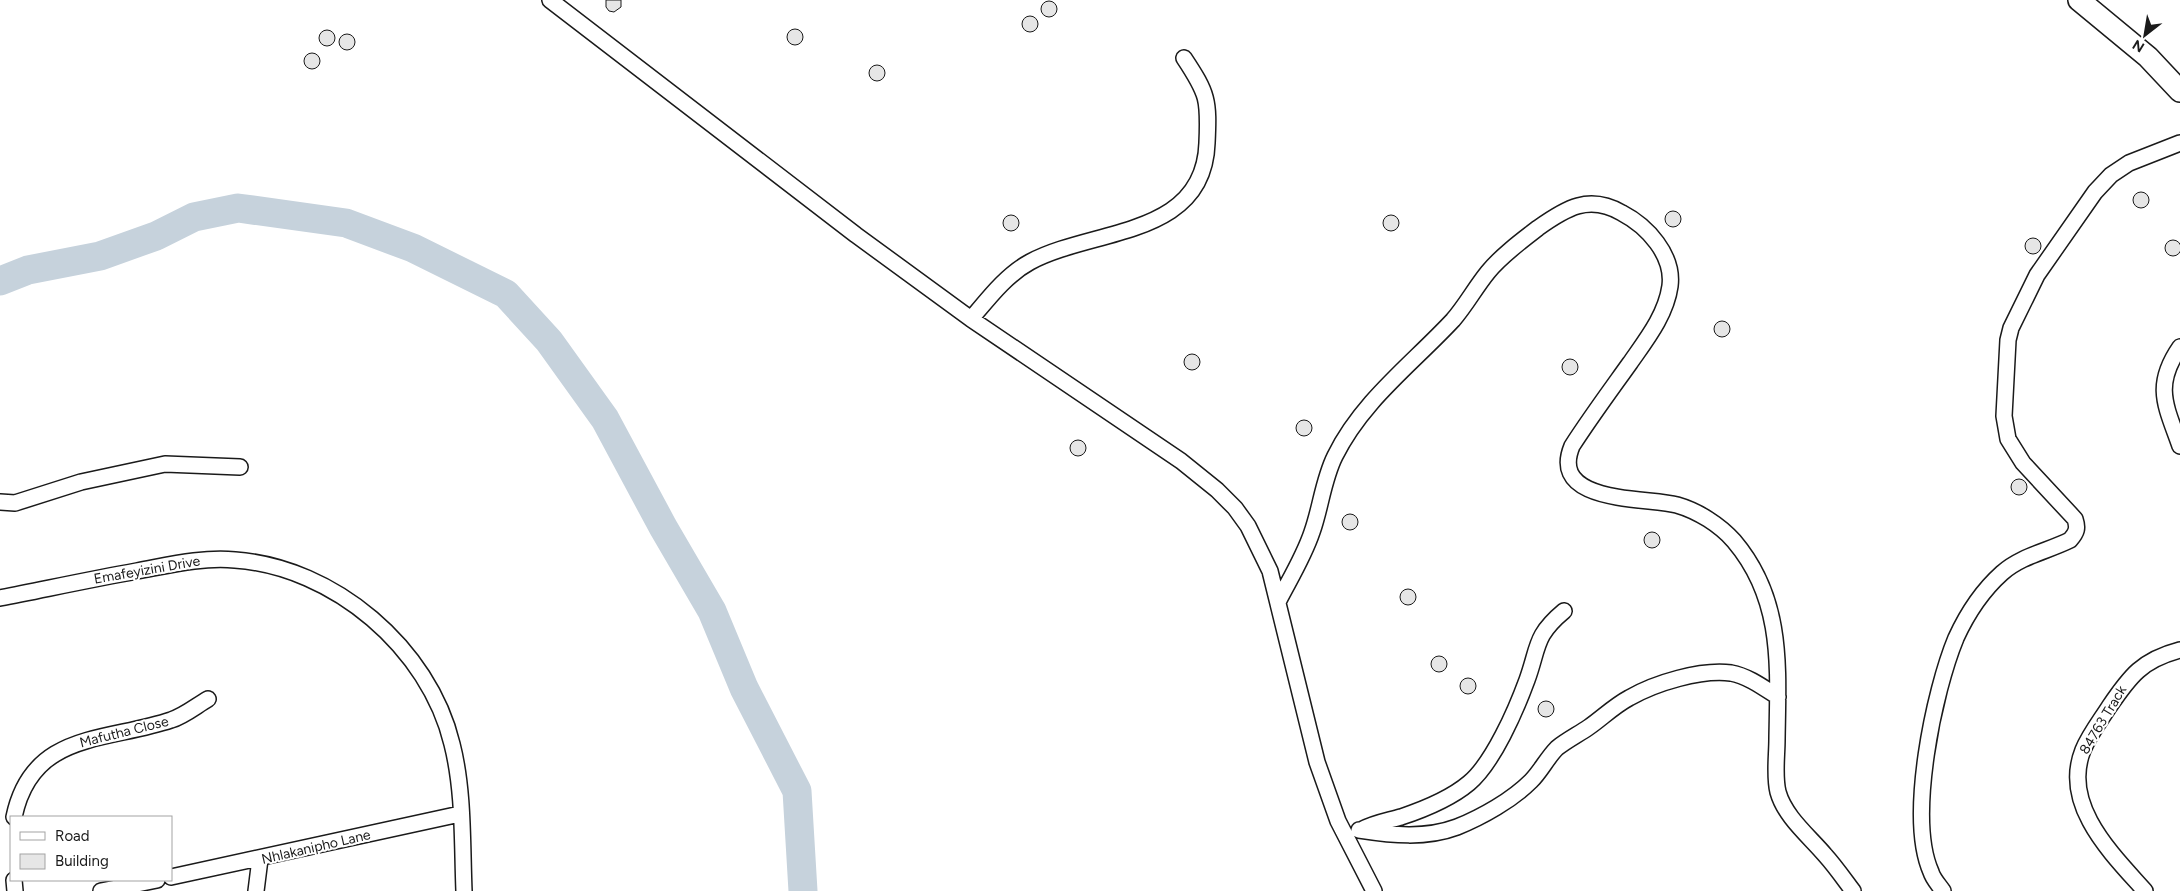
<svg xmlns="http://www.w3.org/2000/svg" width="2180" height="891" font-family="Figtree,sans-serif">
<style>
.lines{fill:none;stroke-linecap:round;stroke-linejoin:round}
.river{stroke:#c6d2dc;stroke-width:29}
.building{fill:#e6e6e6;stroke:#1a1a1a}
.street-casing{stroke:#1a1a1a;stroke-width:18}
.secondary-casing{stroke:#1a1a1a;stroke-width:24}
.street{stroke:#fff;stroke-width:15}
.secondary{stroke:#fff;stroke-width:21}
.labels{text-anchor:middle;dominant-baseline:central;stroke-width:4;stroke-linejoin:round;paint-order:stroke}
.street-label{font-size:14px;fill:#1a1a1a;stroke:#fff}
</style>
<rect width="100%" height="100%" fill="#fff"/>
<g class="lines">
<path class="river" d="M0 281 28 270 100 256 156 236 194 217 238 208 346 223 413 248 506 294 549 341 605 419 663 527 712 611 744 688 797 791 803 891"/>
</g>
<path class="building" d="M606 0H621V7L614 12 609 11 606 7Z
M1041 9a8 8 0 1 1 16 0a8 8 0 1 1-16 0Z
M1022 24a8 8 0 1 1 16 0a8 8 0 1 1-16 0Z
M787 37a8 8 0 1 1 16 0a8 8 0 1 1-16 0Z
M319 38a8 8 0 1 1 16 0a8 8 0 1 1-16 0Z
M339 42a8 8 0 1 1 16 0a8 8 0 1 1-16 0Z
M304 61a8 8 0 1 1 16 0a8 8 0 1 1-16 0Z
M869 73a8 8 0 1 1 16 0a8 8 0 1 1-16 0Z
M2133 200a8 8 0 1 1 16 0a8 8 0 1 1-16 0Z
M1665 219a8 8 0 1 1 16 0a8 8 0 1 1-16 0Z
M1383 223a8 8 0 1 1 16 0a8 8 0 1 1-16 0Z
M1003 223a8 8 0 1 1 16 0a8 8 0 1 1-16 0Z
M2025 246a8 8 0 1 1 16 0a8 8 0 1 1-16 0Z
M2165 248a8 8 0 1 1 16 0a8 8 0 1 1-16 0Z
M1714 329a8 8 0 1 1 16 0a8 8 0 1 1-16 0Z
M1184 362a8 8 0 1 1 16 0a8 8 0 1 1-16 0Z
M1562 367a8 8 0 1 1 16 0a8 8 0 1 1-16 0Z
M1296 428a8 8 0 1 1 16 0a8 8 0 1 1-16 0Z
M1070 448a8 8 0 1 1 16 0a8 8 0 1 1-16 0Z
M2011 487a8 8 0 1 1 16 0a8 8 0 1 1-16 0Z
M1342 522a8 8 0 1 1 16 0a8 8 0 1 1-16 0Z
M1644 540a8 8 0 1 1 16 0a8 8 0 1 1-16 0Z
M1400 597a8 8 0 1 1 16 0a8 8 0 1 1-16 0Z
M1431 664a8 8 0 1 1 16 0a8 8 0 1 1-16 0Z
M1460 686a8 8 0 1 1 16 0a8 8 0 1 1-16 0Z
M1538 709a8 8 0 1 1 16 0a8 8 0 1 1-16 0Z"/>
<g class="lines">
<g class="street-casing">
<path id="street" d="M550 0 856 235 971 319 1181 461 1217 490 1235 508 1248 526 1270 571 1317 762 1338 821 1374 891
M971 319C988 299 1006 275 1030 262 1093 228 1204 238 1207 143 1209 100 1208 94 1184 58
M2180 347C2153 386 2166 406 2180 446
M0 502 15 503 81 482 165 464 240 467
M0 598C46 589 92 579 137 571 170 565 202 557 235 560 334 567 429 648 452 744 464 791 462 843 464 891
M1279 600C1291 577 1304 556 1312 532 1321 507 1323 480 1335 456 1362 401 1412 364 1453 320 1466 305 1475 288 1488 272 1501 256 1521 241 1538 228 1566 208 1589 194 1622 213 1647 226 1674 255 1670 286 1666 315 1646 340 1630 363 1610 391 1590 418 1572 446 1548 504 1646 497 1677 505 1698 511 1720 525 1734 541 1784 600 1778 668 1777 739 1777 756 1774 776 1778 792 1785 817 1809 836 1825 855 1835 866 1844 879 1853 891
M14 817C32 731 106 742 171 720 184 716 196 706 208 699
M1359 830C1392 835 1425 839 1457 827 1482 817 1512 800 1531 781 1541 771 1547 758 1557 748 1567 740 1579 734 1589 727 1602 718 1614 706 1629 698 1655 683 1701 669 1731 673 1748 676 1764 688 1778 697
M1361 830C1374 823 1387 821 1401 817 1425 809 1450 799 1469 783 1493 763 1516 710 1527 680 1539 647 1534 636 1564 611
M171 877 460 814
M14 880 15 891
M101 891 157 880
M256 891 260 859
M1943 891C1939 885 1933 879 1931 872 1907 818 1934 691 1956 638 1967 614 1983 590 2002 573 2021 556 2048 551 2070 540 2077 532 2078 528 2075 519L2023 463 2008 439 2004 416 2008 340 2011 328 2037 275 2095 192 2111 175 2129 163 2180 143
M2145 891C2112 854 2061 805 2083 750 2089 735 2100 721 2109 707 2130 676 2142 660 2180 650"/>
</g>
<g class="secondary-casing">
<path id="secondary" d="M2079 0 2148 57 2180 91"/>
</g>
<use href="#street" class="street"/>
<use href="#secondary" class="secondary"/>
</g>
<g class="labels">
<g class="street-label">
<text transform="translate(147 570) rotate(-10)">Emafeyizini Drive</text>
<text transform="translate(2103 720) rotate(-59)">84763 Track</text>
<text transform="translate(124 732) rotate(-14)">Mafutha Close</text>
<text transform="translate(316 847) rotate(-13)">Nhlakanipho Lane</text>
</g>
</g>
<rect x="10" y="816" width="162" height="65" fill="#ffffff" stroke="#a3a3a3"/>
<rect x="20" y="832" width="25" height="8" fill="#ffffff" stroke="#a3a3a3"/>
<text x="55" y="841" font-size="15" fill="#1a1a1a">Road</text>
<rect x="20" y="854" width="25" height="15" fill="#e6e6e6" stroke="#a3a3a3"/>
<text x="55" y="866" font-size="15" fill="#1a1a1a">Building</text>
<g transform="translate(2145 35) rotate(211)" stroke="#ffffff" stroke-width="4" paint-order="stroke">
<path d="M0-4L9 19L0 12L-9 19Z" fill="#1a1a1a"/>
<text y="-8" font-size="14" font-weight="bold" text-anchor="middle" fill="#1a1a1a">N</text>
</g>
</svg>
